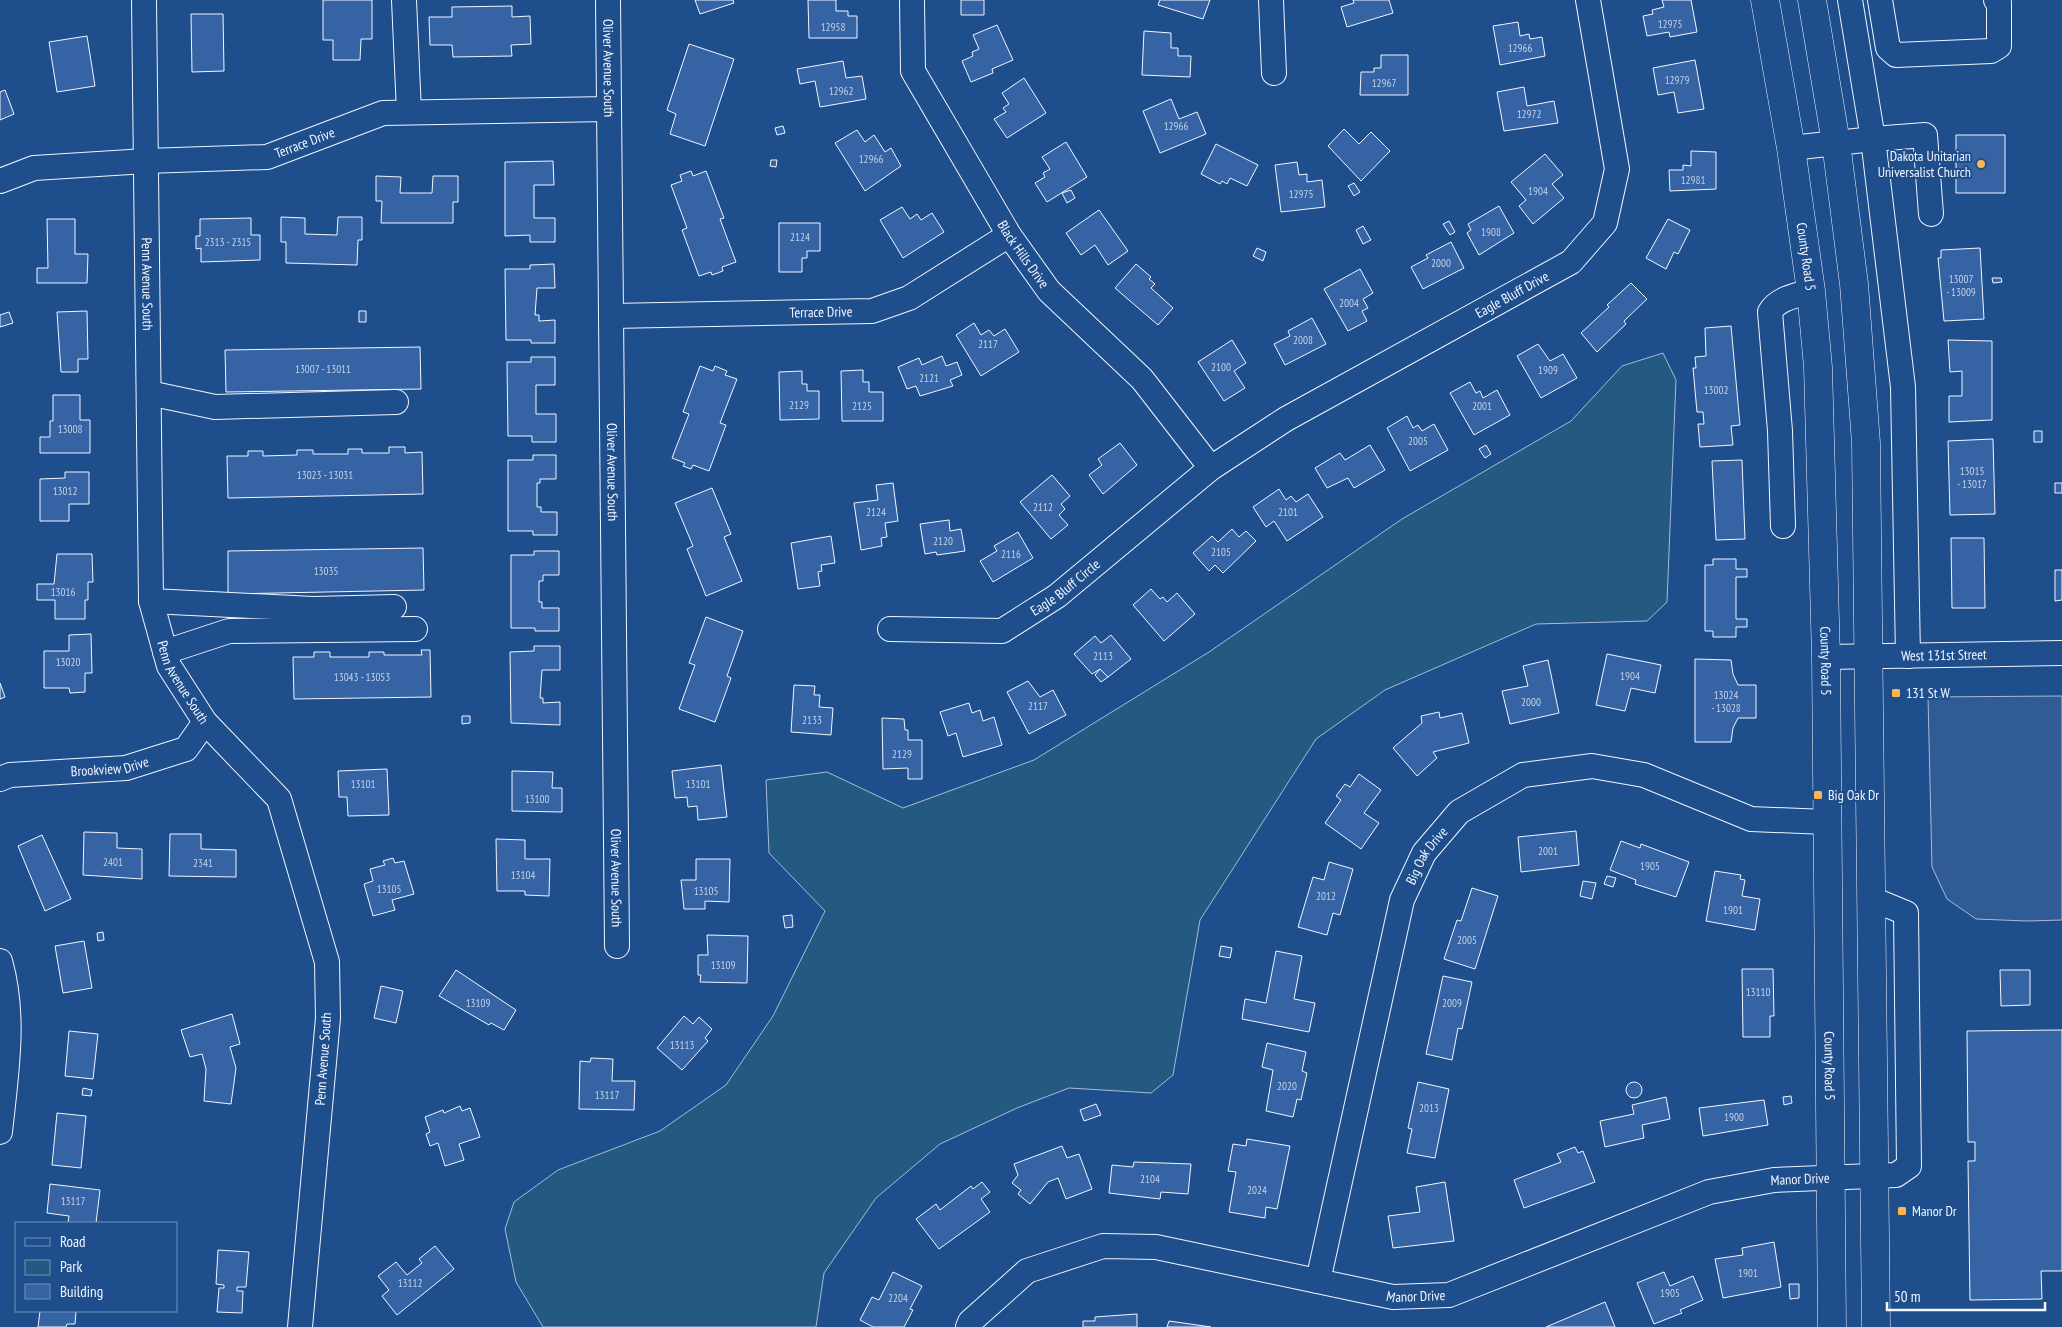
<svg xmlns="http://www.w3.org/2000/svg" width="2062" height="1327" font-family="'PT Sans Narrow',sans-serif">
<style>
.green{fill:#245a82;stroke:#a8bbd7}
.parking{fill:#305b95;stroke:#a8bbd7}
.building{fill:#3563a3;stroke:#f2f6ff}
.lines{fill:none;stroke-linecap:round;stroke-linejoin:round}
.minor-casing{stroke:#f2f6ff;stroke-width:26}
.major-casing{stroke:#f2f6ff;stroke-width:29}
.minor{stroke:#1f4e8c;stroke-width:24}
.major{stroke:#1f4e8c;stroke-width:28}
.poi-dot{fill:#ffb74d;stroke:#1f4e8c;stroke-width:2}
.labels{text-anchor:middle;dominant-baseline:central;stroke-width:4;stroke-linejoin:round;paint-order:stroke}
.number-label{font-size:11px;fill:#c3d1e8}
.street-label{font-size:14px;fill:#f2f6ff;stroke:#1f4e8c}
.poi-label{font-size:14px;fill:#f2f6ff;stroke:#1f4e8c;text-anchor:start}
</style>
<rect width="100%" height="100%" fill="#1f4e8c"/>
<path class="green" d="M1663 353 1676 380 1667 602 1647 621 1536 624 1385 690 1316 739 1200 920 1173 1075 1151 1093 1069 1088 1017 1108 940 1144 876 1198 824 1273 816 1327H543L516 1282 505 1229 514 1202 558 1170 660 1131 726 1085 773 1016 825 911 769 853 766 780 827 772 903 808 1034 760 1209 652 1402 519 1571 421 1622 366Z"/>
<path class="parking" d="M2062 696V920L2027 921 1976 919 1947 899 1932 867 1928 697Z"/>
<path class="building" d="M323 0H372V39H361L360 60H333V40H323Z
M695 0H733L734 3 700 14Z
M808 0H836V11H848V16H857V38H809Z
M961 0H984V15H961Z
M1160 0H1210L1203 19 1158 5Z
M1353 0H1389L1393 13 1347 27 1341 7 1354 3Z
M1662 0H1691L1697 32 1670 37 1669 32 1647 36 1643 16 1653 14 1652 10 1664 7Z
M512 6V17L530 16 531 44 511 45 512 56 453 57 452 45H430L429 17H452V7Z
M191 14H223L224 71 192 72Z
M1518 22 1520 36 1529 34 1530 39 1542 37 1545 56 1500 65 1493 26Z
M997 25 1013 60 992 69 993 73 971 82 962 61 973 56 972 52 979 49 973 35Z
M1144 31 1171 33V48H1178V56H1191L1190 77 1142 75Z
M87 36 95 86 57 92 49 42Z
M689 44 734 59 705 146 670 134 676 114 667 110Z
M1381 55H1408V95H1360L1361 72H1374V68H1381Z
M1695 60 1704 109 1678 113 1674 92 1658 95 1653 68Z
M843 61 846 78 862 76 866 99 820 107 815 81 800 84 797 69Z
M1024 78 1046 113 1007 138 994 119 1006 112 1003 108 1009 104 1002 93Z
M1524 87 1527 106 1554 101 1558 123 1504 131 1497 92Z
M5 90 14 114 0 120V92Z
M1171 99 1179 119 1197 112 1206 134 1160 153 1143 111Z
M783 126 785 133 777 135 775 128Z
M1344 129 1359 144 1371 132 1390 151 1361 181 1328 146Z
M857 130 865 142 874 135 885 152 891 148 901 166 865 191 835 143Z
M1956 135H2005V193H1956Z
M1066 142 1087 177 1047 202 1035 183 1045 177 1043 173 1050 169 1042 157Z
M1216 144 1258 165 1247 186 1230 178 1227 184 1222 181 1220 184 1201 174Z
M1691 151 1716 152V189L1670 191 1669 170H1683V165L1691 166Z
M1545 154 1563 175 1552 184 1564 198 1533 224 1519 206 1526 200 1511 182Z
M771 160H777L776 167 770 166Z
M553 161 554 185H534V218H555V242H530V235L505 236V162Z
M1297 162 1299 175 1307 174V182L1322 180 1325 207 1281 212 1275 165Z
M691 171 693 176 706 171 724 218 720 219 736 262 722 267 723 271 712 275 711 272 699 276 682 230 687 228 671 185 682 181 680 175Z
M376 176 401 177 400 193H432L433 176H458V202H453V223H381L382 201H376Z
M1354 183 1360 192 1354 196 1348 186Z
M1071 190 1075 198 1067 203 1062 193Z
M1499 206 1514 233 1479 255 1467 233 1471 230 1468 224Z
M902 207 910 219 917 214 921 220 932 213 944 232 903 258 880 220Z
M1099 210 1128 251 1108 265 1095 245 1081 255 1066 233Z
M281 217 305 218V234L337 235 338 217H362V240H358L357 265 286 263V242H281Z
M251 218V235H260V260L201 262V248L196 249V236H200V219Z
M47 219H75V254H88L87 283H37V268H48Z
M1668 219 1690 230 1678 254 1674 252 1666 269 1646 258Z
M1449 221 1455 232 1450 235 1443 224Z
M779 223H820V251H807V258H802V272H779Z
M1363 226 1371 240 1363 244 1356 230Z
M1451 242 1464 268 1423 289 1411 267 1428 258 1426 255Z
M1257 248 1266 252 1263 261 1253 256Z
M1980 248 1984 319 1944 321 1938 258H1941V250Z
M554 264 555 288H537L535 315H539V321L555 320V343H531V340H506L505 269H530V265Z
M1136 264 1151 277 1149 279 1155 284 1151 288 1173 308 1158 325 1115 288Z
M1360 269 1373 293 1363 299 1368 308 1362 311 1367 321 1348 331 1324 289Z
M1992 278H2001L2002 282 1993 283Z
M1631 283 1647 299 1624 321 1626 324 1597 352 1581 333 1609 307 1607 305Z
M87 311 88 359H78V372H61L57 312Z
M359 311H366V322H359Z
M9 312 13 323 0 327V315Z
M1312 318 1326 344 1285 365 1274 344 1290 336 1288 331Z
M974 323 981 335 989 330 994 336 1005 329 1019 352 981 376 956 335Z
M1731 326 1740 425 1731 426 1733 445 1700 447 1698 424H1704L1703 412H1697L1693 368H1696L1695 357 1706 356 1705 328Z
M1232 340 1246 363 1234 371 1245 388 1224 401 1198 362Z
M1948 340 1992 341V420L1949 422V396H1962V371L1950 372Z
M1538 344 1550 361 1563 354 1577 378 1541 398 1517 356Z
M420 347 421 389 226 392 225 350Z
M942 356 946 366 957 362 962 375 950 380 953 386 920 396 916 386 907 389 898 367 919 358 922 365Z
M531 357H555V385H536V414H556V442H532V436H508L507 362H531Z
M700 366 713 371 715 366 727 371 725 375 737 379 720 423 726 425 709 471 693 465 691 469 683 466 685 463 672 458 689 414 683 412Z
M863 370V382H869V392H883V421H842L841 371Z
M802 371V384H807V391H819V419L780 420 779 372Z
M1470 382 1476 393 1480 391 1483 398 1497 390 1510 415 1474 435 1450 393Z
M53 395H80V420H90V453H40V437H50V421H53Z
M1407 416 1413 428 1418 425 1422 431 1434 424 1448 450 1410 471 1387 428Z
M2034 431H2042V442H2034Z
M1993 439 1995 514 1950 515 1948 441Z
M1120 443 1137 465 1103 494 1089 475 1102 465 1098 459Z
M1370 445 1385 470 1354 488 1348 478 1327 488 1315 468 1340 453 1345 460Z
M1486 445 1491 454 1485 458 1479 449Z
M389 447H405V453L422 452 423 494 228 498 227 456H248V451H263V456L297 455V450H313V454H348V449H362V453H389Z
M533 455H556V479H540V483H537V507H541V512H557V535H533V531H508V460H533Z
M1742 460 1745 539 1716 540 1712 461Z
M65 472H89V504H69V521H40V479L65 478Z
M1052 475 1070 496 1061 504 1065 509 1059 515 1068 525 1051 539 1020 502Z
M893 483 898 521 885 523 887 537 881 538 882 546 861 550 854 503 878 500 876 485Z
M2055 483H2062V493H2055Z
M712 488 731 534 724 537 742 581 706 596 687 549 693 546 675 503Z
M1279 489 1286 500 1291 496 1296 502 1308 494 1323 517 1287 541 1274 521 1266 527 1253 507Z
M949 520 950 531 961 529 965 551 937 555 936 552 925 554 920 524Z
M1232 529 1239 537 1246 531 1256 541 1223 573 1215 565 1209 571 1193 553 1212 536 1218 542Z
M1018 532 1033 558 993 582 980 561 997 551 994 546Z
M831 536 835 563 821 565 822 571 818 572 820 586 798 589 791 543Z
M1951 538H1984L1985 608H1952Z
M423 548 424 590 228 594V551Z
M534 551H559V575H543V581H539V602H542V608H559V631H535V628H511V555H534Z
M57 554H92L93 582H88V600H85V619H55V600H37V584H54Z
M1713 559H1736V569H1747V577H1736V619H1747V627H1736V637H1713V631H1705V565H1713Z
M2055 570H2062V600L2055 601Z
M1151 589 1160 599 1163 597 1167 602 1177 593 1195 614 1164 641 1133 605Z
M706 617 743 631 727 676 731 678 715 722 679 709 695 665 689 663Z
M91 634 92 673H85V692L70 693 69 688H44V651H69V635Z
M1111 635 1131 659 1108 677 1100 669 1092 674 1074 654 1095 636 1101 643Z
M534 646H560V670H542L540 698H543V703L560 702V725L511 723 510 652 534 651Z
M421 650H430L431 697 294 699 293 657H314V652H330V657H369V652H384V655H422Z
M1607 654 1661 665 1655 693 1631 688 1625 711 1596 705Z
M1695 659 1731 660 1733 674 1738 685H1756V718H1738L1733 728 1731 742H1695Z
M1548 660 1559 713 1510 724 1502 691 1528 686 1523 666Z
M1100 669 1108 677 1101 682 1095 675Z
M1028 681 1040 697 1053 690 1066 715 1029 734 1007 692Z
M0 683 5 697 0 699Z
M794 685 815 686 814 695H820L819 707 833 708 831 735 791 732Z
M969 703 972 713 980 710 983 721 994 717 1002 745 963 757 956 733 948 736 940 712Z
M1439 712 1440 718 1462 713 1469 743 1433 752 1437 758 1417 776 1393 748 1422 723 1421 716Z
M462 716H470V723L462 724Z
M882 718 904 719 905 730H908V740H922V779H908V768L883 769Z
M721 765 727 817 698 820 697 806 688 807 687 797 675 798 672 771Z
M387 769 389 815 348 816 347 797H339L338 771Z
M512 771 553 772 552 788H562V812L512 811Z
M1359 774 1381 790 1364 813 1379 823 1361 849 1325 823 1341 800 1336 796 1345 784 1350 787Z
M1576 831 1579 865 1521 872 1518 837Z
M84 832 117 833V848L142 849V879L83 875Z
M170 834H201V849L236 850V877L169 876Z
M42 835 71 899 45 911 18 846Z
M496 839 525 840V859H550L549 896 525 895V891H497Z
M1621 841 1640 848 1641 844 1689 862 1676 897 1635 884 1636 880 1610 870Z
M393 858 395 863 404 861 414 894 392 900 395 910 373 916 364 884 373 881 370 869 385 865 383 861Z
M696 859H730L729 902 705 901V909H684L681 880H696Z
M1329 862 1353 869 1340 915 1333 913 1327 935 1298 927 1313 877 1324 880Z
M1715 871 1741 875 1740 879 1745 880 1742 896 1760 899 1755 930 1706 921Z
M1607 876 1616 878 1613 887 1604 884Z
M1583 881 1596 883 1592 899 1580 896Z
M1472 888 1498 896 1475 969 1444 959 1457 920 1461 921Z
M792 915 793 927 785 928 783 916Z
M103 932 104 940 98 941 97 933Z
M707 935 748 936 747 983 700 982 701 975H698V955H708Z
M84 941 92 988 63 993 55 946Z
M1221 946 1232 948 1230 958 1219 956Z
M1276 951 1302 956 1294 999 1315 1003 1309 1032 1242 1019 1245 999 1266 1003Z
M1742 969H1773L1774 1016H1770V1037H1743Z
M456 970 516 1010 504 1030 491 1023 489 1025 439 996Z
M2000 970H2030V1005L2001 1006Z
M1443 976 1472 982 1462 1029 1458 1028 1452 1060 1426 1054Z
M381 986 403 991 396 1023 374 1018Z
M232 1014 240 1044 230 1047 236 1068 231 1104 204 1101 206 1069 202 1054 190 1057 181 1030Z
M684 1016 693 1024 699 1017 712 1029 705 1038 708 1041 682 1070 657 1048Z
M2062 1030V1271H2041L2042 1299 1970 1300 1968 1161H1975V1142H1968L1967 1031Z
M69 1031 98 1034 93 1079 65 1076Z
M1267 1043 1306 1052 1302 1071 1307 1073 1301 1100 1297 1099 1293 1117 1266 1111 1273 1070 1262 1067Z
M591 1058 613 1059 612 1081H635L634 1110 579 1109 580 1061 590 1062Z
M1626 1090a8 8 0 1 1 16 0a8 8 0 1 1-16 0Z
M1418 1082 1449 1089 1435 1158 1407 1153 1412 1129 1408 1128Z
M83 1088 92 1090 91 1096 82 1095Z
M1791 1096 1792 1103 1784 1105 1783 1097Z
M1666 1097 1670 1119 1642 1125 1644 1138 1605 1147 1600 1121 1634 1114 1632 1105Z
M1764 1100 1768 1125 1703 1136 1699 1108Z
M1096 1104 1101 1115 1084 1121 1080 1110Z
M460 1106 462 1111 470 1108 480 1137 459 1144 464 1160 445 1166 438 1143 430 1146 426 1134 430 1132 425 1117 443 1110 444 1113Z
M57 1113 86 1116 81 1168 52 1165Z
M1247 1139 1290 1146 1277 1209 1266 1207 1265 1218 1229 1212 1236 1172 1228 1171 1233 1144 1246 1146Z
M1062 1146 1067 1158 1079 1154 1092 1189 1066 1199 1058 1178 1048 1182 1030 1204 1018 1194 1021 1190 1012 1183 1018 1175 1014 1164Z
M1575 1147 1578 1153 1583 1151 1595 1182 1524 1208 1514 1180 1561 1162 1557 1154Z
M1134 1162 1191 1164 1188 1194 1161 1192 1160 1199 1109 1193 1112 1165 1133 1167Z
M982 1182 990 1192 981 1199 990 1212 939 1249 916 1219 936 1204 940 1210 971 1186 973 1189Z
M1445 1182 1454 1241 1393 1248 1388 1216 1420 1212 1416 1187Z
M50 1184 100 1190 96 1223H68L69 1216 47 1213Z
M1774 1242 1781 1287 1723 1298 1715 1259 1743 1255 1742 1248Z
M435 1246 454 1269 397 1315 382 1296 389 1290 378 1276 396 1262 407 1275 422 1263 419 1259Z
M218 1250 249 1252 246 1287H237V1291H243L242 1313 217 1312 219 1288H224V1285L216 1284Z
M893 1272 922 1286 910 1309 913 1310 904 1327H873L860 1320 872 1297 879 1300Z
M1664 1272 1670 1286 1693 1276 1703 1300 1680 1310 1682 1313 1654 1324 1637 1283Z
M1789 1284H1799V1298L1790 1299Z
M1605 1302 1615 1327H1546Z
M37 1311H76L75 1324H67L66 1327H38L40 1311Z
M1137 1314V1327H1083V1321H1095V1317Z
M1169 1321 1211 1327H1167Z"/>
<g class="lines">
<g class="minor-casing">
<g id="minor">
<path id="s1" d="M144 0 151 601 169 666 205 722 279 799 327 962 328 1018 300 1327"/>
<path d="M404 0 409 112"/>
<path id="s2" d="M608 0 617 946"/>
<path id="s3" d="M912 0 913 71 1009 235 1049 291 1142 379 1211 468"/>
<path d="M1271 0 1274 73"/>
<path d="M1850 0 1873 139 1903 387 1908 656"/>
<path d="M1880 0 1888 48 1896 55 1991 51 1999 46V3L1996 0"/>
<path d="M1791 148 1873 139 1925 135 1931 214"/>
<path id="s4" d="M0 181 34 168 146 161 267 157 383 113 609 109"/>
<path id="s5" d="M611 316 872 311 909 298 1009 235"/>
<path d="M149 393 215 407 396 402"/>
<path d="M1783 526 1780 431 1770 312C1778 298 1796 296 1811 291"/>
<path d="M151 601 313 609 394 607"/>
<path id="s6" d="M890 629 1002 631 1057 596 1211 468 1286 419 1571 262 1605 223 1617 169 1588 0"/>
<path d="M165 652 229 631 415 629"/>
<path id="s7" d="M1826 657 2062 653"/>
<path id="s8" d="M0 779 10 775 126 768 186 749 205 722"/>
<path d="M0 961C16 1017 6 1075 0 1132"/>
<path id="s9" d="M1318 1281 1402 900 1424 853 1459 812 1523 775 1592 766 1644 775 1751 819 1826 822"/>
<path id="s10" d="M968 1327 970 1322 1027 1271 1103 1246 1156 1247 1393 1297 1449 1295 1709 1192 1774 1180 1896 1175 1909 1166 1906 913 1872 899"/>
</g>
</g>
<g class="major-casing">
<g id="major">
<path id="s11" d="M1765 0 1791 148 1811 291 1818 367 1826 657 1832 1327"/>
<path d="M1812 0 1836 143 1854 284 1866 443 1876 1327"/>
</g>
</g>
<use href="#minor" class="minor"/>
<use href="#major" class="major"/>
</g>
<g class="poi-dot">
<circle cx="1981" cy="164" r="5"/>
<rect x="1891" y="688" width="10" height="10" rx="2.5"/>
<rect x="1813" y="790" width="10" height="10" rx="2.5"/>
<rect x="1897" y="1206" width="10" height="10" rx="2.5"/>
</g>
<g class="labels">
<g class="number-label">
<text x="1670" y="24">12975</text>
<text x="833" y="27">12958</text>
<text x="1520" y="48">12966</text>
<text x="1677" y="80">12979</text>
<text x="1384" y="83">12967</text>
<text x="841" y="91">12962</text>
<text x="1529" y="114">12972</text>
<text x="1176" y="126">12966</text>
<text x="871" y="159">12966</text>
<text x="1693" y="180">12981</text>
<text x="1538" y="191">1904</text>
<text x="1301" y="194">12975</text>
<text x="1491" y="232">1908</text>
<text x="800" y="237">2124</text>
<text x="228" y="242">2313 - 2315</text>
<text x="1441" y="263">2000</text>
<text x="1961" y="279">13007<tspan x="1961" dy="13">- 13009</tspan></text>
<text x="1349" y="303">2004</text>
<text x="1303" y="340">2008</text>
<text x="988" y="344">2117</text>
<text x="1221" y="367">2100</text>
<text x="323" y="369">13007 - 13011</text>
<text x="1548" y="370">1909</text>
<text x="929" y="378">2121</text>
<text x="1716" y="390">13002</text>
<text x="799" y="405">2129</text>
<text x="862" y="406">2125</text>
<text x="1482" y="406">2001</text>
<text x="70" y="429">13008</text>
<text x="1418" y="441">2005</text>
<text x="1972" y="471">13015<tspan x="1972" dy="13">- 13017</tspan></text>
<text x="325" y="475">13023 - 13031</text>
<text x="65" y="491">13012</text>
<text x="1043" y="507">2112</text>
<text x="876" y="512">2124</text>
<text x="1288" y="512">2101</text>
<text x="943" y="541">2120</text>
<text x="1221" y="552">2105</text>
<text x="1011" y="554">2116</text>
<text x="326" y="571">13035</text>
<text x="63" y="592">13016</text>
<text x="1103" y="656">2113</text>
<text x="68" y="662">13020</text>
<text x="1630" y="676">1904</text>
<text x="362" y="677">13043 - 13053</text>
<text x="1726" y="695">13024<tspan x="1726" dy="13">- 13028</tspan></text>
<text x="1531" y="702">2000</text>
<text x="1038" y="706">2117</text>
<text x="812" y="720">2133</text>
<text x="902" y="754">2129</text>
<text x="363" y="784">13101</text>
<text x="698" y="784">13101</text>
<text x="537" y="799">13100</text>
<text x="1548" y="851">2001</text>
<text x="113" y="862">2401</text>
<text x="203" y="863">2341</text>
<text x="1650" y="866">1905</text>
<text x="523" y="875">13104</text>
<text x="389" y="889">13105</text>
<text x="706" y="891">13105</text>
<text x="1326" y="896">2012</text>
<text x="1733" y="910">1901</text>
<text x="1467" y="940">2005</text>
<text x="723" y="965">13109</text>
<text x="1758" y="992">13110</text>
<text x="478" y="1003">13109</text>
<text x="1452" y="1003">2009</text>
<text x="682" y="1045">13113</text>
<text x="1287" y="1086">2020</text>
<text x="607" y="1095">13117</text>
<text x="1429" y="1108">2013</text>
<text x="1734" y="1117">1900</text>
<text x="1150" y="1179">2104</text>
<text x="1257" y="1190">2024</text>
<text x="73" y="1201">13117</text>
<text x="1748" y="1273">1901</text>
<text x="410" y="1283">13112</text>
<text x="1670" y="1293">1905</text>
<text x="898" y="1298">2204</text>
</g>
<g class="street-label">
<text stroke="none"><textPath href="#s2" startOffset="68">Oliver Avenue South</textPath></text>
<text stroke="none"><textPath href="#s4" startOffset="310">Terrace Drive</textPath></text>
<text stroke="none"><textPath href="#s3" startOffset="285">Black Hills Drive</textPath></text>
<text stroke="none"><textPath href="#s11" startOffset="260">County Road 5</textPath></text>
<text stroke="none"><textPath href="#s1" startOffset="284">Penn Avenue South</textPath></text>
<text stroke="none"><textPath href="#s6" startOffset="725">Eagle Bluff Drive</textPath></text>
<text stroke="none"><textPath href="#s5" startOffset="210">Terrace Drive</textPath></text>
<text stroke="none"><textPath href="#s2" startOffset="472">Oliver Avenue South</textPath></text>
<text stroke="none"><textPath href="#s6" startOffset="189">Eagle Bluff Circle</textPath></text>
<text stroke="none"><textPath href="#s7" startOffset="118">West 131st Street</textPath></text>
<text stroke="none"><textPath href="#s11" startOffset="665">County Road 5</textPath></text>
<text stroke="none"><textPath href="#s1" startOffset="689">Penn Avenue South</textPath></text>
<text stroke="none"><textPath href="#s8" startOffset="111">Brookview Drive</textPath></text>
<text stroke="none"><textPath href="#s9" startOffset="441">Big Oak Drive</textPath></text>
<text stroke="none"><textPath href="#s2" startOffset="878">Oliver Avenue South</textPath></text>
<text transform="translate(323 1059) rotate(-86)">Penn Avenue South</text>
<text stroke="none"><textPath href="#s11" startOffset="1070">County Road 5</textPath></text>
<text stroke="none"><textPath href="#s10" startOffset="885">Manor Drive</textPath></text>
<text stroke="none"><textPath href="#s10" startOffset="480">Manor Drive</textPath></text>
</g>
<g class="poi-label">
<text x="1971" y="156" text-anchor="end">Dakota Unitarian<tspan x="1971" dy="16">Universalist Church</tspan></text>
<text x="1906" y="693">131 St W</text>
<text x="1828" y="795">Big Oak Dr</text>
<text x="1912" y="1211">Manor Dr</text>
</g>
</g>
<rect x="15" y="1222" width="162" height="90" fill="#1f4e8c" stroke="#7391ba"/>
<rect x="25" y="1238" width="25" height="8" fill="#1f4e8c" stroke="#7391ba"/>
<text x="60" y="1247" font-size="15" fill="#f2f6ff">Road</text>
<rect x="25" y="1260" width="25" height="15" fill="#245a82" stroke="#7391ba"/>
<text x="60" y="1272" font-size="15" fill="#f2f6ff">Park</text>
<rect x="25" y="1284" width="25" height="15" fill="#3563a3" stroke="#7391ba"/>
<text x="60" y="1297" font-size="15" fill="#f2f6ff">Building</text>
<path d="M1887 1302v8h158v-8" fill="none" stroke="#f2f6ff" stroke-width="2.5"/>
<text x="1894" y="1302" font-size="15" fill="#f2f6ff" stroke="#1f4e8c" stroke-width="4" paint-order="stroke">50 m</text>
</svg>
